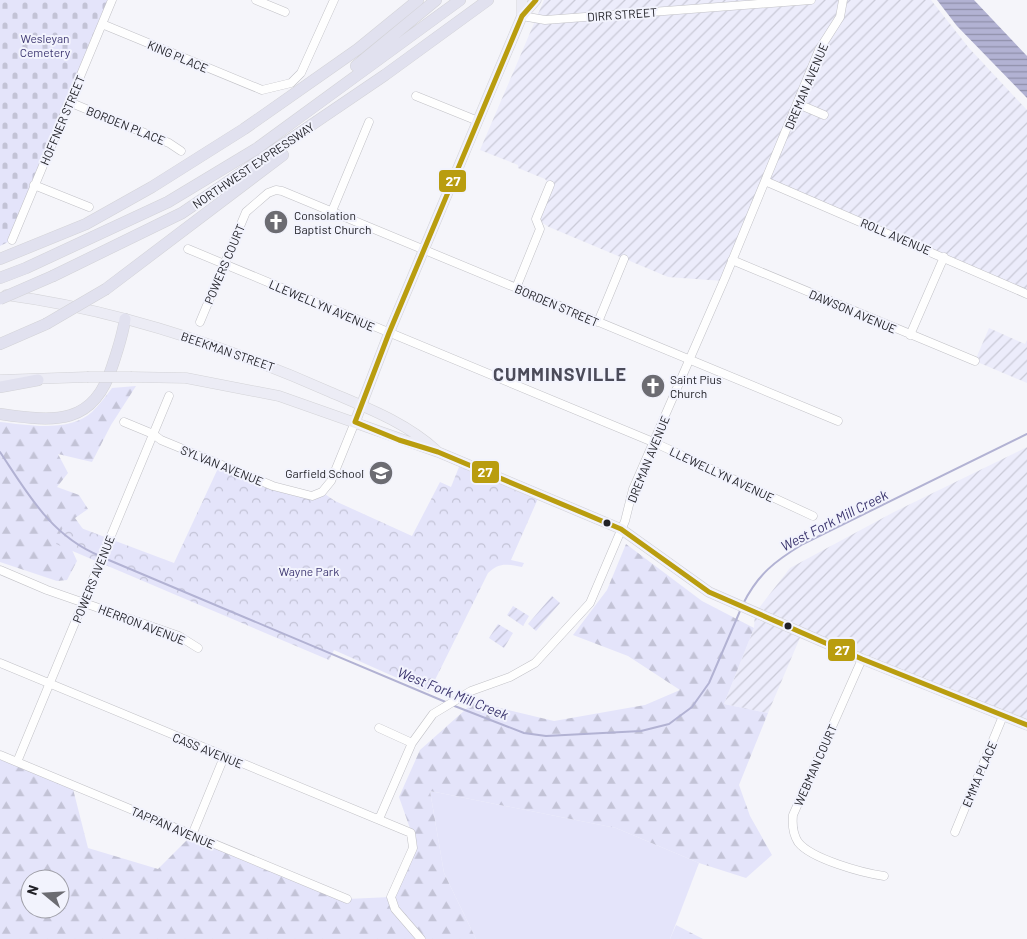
<svg xmlns="http://www.w3.org/2000/svg" width="1027" height="939" font-family="Barlow,sans-serif">
<style>
.industrial{fill:url(#industrial-furrows)}
.grass{fill:#e4e4fa}
.forest{fill:url(#forest-firs);fill-rule:evenodd}
.cemetery{fill:url(#cemetery-stones)}
.park{fill:url(#park-crowns)}
.garden{fill:url(#garden-furrows)}
.water{fill:url(#water-rules)}
.lines{fill:none;stroke-linecap:round;stroke-linejoin:round}
.stream{stroke:#b2b2d3;stroke-width:2}
.minor-casing{stroke:#c1c1c6;stroke-width:9}
.major-casing{stroke:#d3d3d7;stroke-width:11}
.highway-casing{stroke:#d3d3d7;stroke-width:12}
.minor{stroke:#fefefe;stroke-width:8}
.major{stroke:#ececf5;stroke-width:10}
.highway{stroke:#e1e1ef;stroke-width:11}
.major-bridge-casing{stroke:#d3d3d7;stroke-width:11;stroke-linecap:butt}
.highway-bridge-casing{stroke:#d3d3d7;stroke-width:12;stroke-linecap:butt}
.major-bridge{stroke:#ececf5;stroke-width:10}
.highway-bridge{stroke:#e1e1ef;stroke-width:11}
.bus-1-casing{stroke:#f2f3fd;stroke-width:9}
.bus-1{stroke:#b99d0f;stroke-width:5}
.bus-dot{fill:#222228;stroke:#f2f3fd;stroke-width:2}
.labels{text-anchor:middle;dominant-baseline:central;stroke-width:4;stroke-linejoin:round;paint-order:stroke}
.street-label{font-size:12px;fill:#222228;stroke:#f2f3fd}
.park-label{font-size:12px;fill:#403a74;stroke:#f2f3fd}
.poi-label{font-size:12px;fill:#222228;stroke:#f2f3fd;text-anchor:start}
.water-label{font-size:14px;font-style:italic;fill:#3b356e;stroke:#f2f3fd}
.district-label{font-size:18px;font-weight:bold;letter-spacing:1px;fill:#4b4b59;stroke:#f2f3fd}
.line-badge{stroke:#f2f3fd;stroke-width:2}
.badge-label{font-size:14px;text-anchor:middle;font-weight:bold;fill:#fff}
</style>
<defs>
<pattern id="industrial-furrows" width="10" height="10" patternUnits="userSpaceOnUse" patternTransform="scale(1.25)"><rect width="10" height="10" fill="#ececfb"/><path d="M-1 1l2-2M0 10L10 0M9 11l2-2" fill="none" stroke="#cacad7"/></pattern>
<pattern id="forest-firs" width="22" height="20" patternUnits="userSpaceOnUse" patternTransform="scale(1.25)"><rect width="22" height="20" fill="#e4e4fa"/><path d="M5 1l3.5 6h-7zM16 11l3.5 6h-7z" fill="#c3c3d6"/></pattern>
<pattern id="cemetery-stones" width="16" height="16" patternUnits="userSpaceOnUse" patternTransform="scale(1.25)"><rect width="16" height="16" fill="#e4e4fa"/><path d="M2 7V4a2 2 0 0 1 4 0v3zM10 15v-3a2 2 0 0 1 4 0v3z" fill="#c3c3d6"/></pattern>
<pattern id="park-crowns" width="20" height="18" patternUnits="userSpaceOnUse" patternTransform="scale(1.25)"><rect width="20" height="18" fill="#e4e4fa"/><path d="M2 6a3 3 0 1 1 6 0M12 15a3 3 0 1 1 6 0" fill="none" stroke="#c3c3d6"/></pattern>
<pattern id="garden-furrows" width="10" height="10" patternUnits="userSpaceOnUse" patternTransform="scale(1.25)"><rect width="10" height="10" fill="#e4e4fa"/><path d="M-1 1l2-2M0 10L10 0M9 11l2-2" fill="none" stroke="#c3c3d6"/></pattern>
<pattern id="water-rules" width="6" height="5" patternUnits="userSpaceOnUse" patternTransform="scale(1.25)"><rect width="6" height="5" fill="#b2b2d3"/><path d="M0 2.5h6" fill="none" stroke="#9090ab"/></pattern>
</defs>
<rect width="100%" height="100%" fill="#f5f5fa"/>
<path class="industrial" d="M544 0H931L969 48 1027 110V294L765 181 723 281 668 277 549 227 536 219 550 185 545 179 518 168V165L480 150Z
M989 328 1025 344 1027 340V383L975 361Z
M1027 447V725L802 633 768 713 724 704 754 628 755 613 790 568 894 512Z"/>
<path class="grass" d="M430 791 616 828 699 863 670 939H476L444 873Z"/>
<path class="forest" d="M136 386 111 425 92 462 58 454 68 473 57 487 79 495 88 509 75 518 88 536 72 550 77 561 67 580 57 581 0 562V422C28 425 69 433 92 412 99 405 106 396 112 388Z
M626 544 702 601 754 628 724 704 768 713 739 785 750 816 772 855 746 878 699 863 616 828 430 791 444 873 476 939H0V758L72 785 88 848 158 869 192 835 347 899 391 897 413 837 399 797 420 750 474 702 554 721 645 705 680 690 628 656 573 635 607 590ZM30 879H60V909H30Z
M676 925 703 939H670Z"/>
<path class="cemetery" d="M0 0H112L12 240 0 246Z"/>
<path class="park" d="M461 462 540 494 511 560 524 563 522 567C507 564 499 562 488 573L429 692 334 650 329 660 56 544 65 522 174 563 220 464 307 496 322 492 335 501 412 536 440 482 451 487Z"/>
<path class="garden" d="M552 596 560 603 536 631 528 624Z
M513 606 529 616 523 626 507 615Z
M498 624 513 633 504 648 489 638Z"/>
<path class="water" d="M937 0H974L1027 56V98L957 26Z"/>
<g class="lines">
<path class="stream" d="M0 452C28 494 51 536 100 556
M104 558 448 703
M743 604C758 574 775 561 803 544L1027 434
M452 705 524 733 546 736 641 731 669 724 692 707 709 683 740 611"/>
<g class="minor-casing">
<path id="minor" d="M256 0 285 12
M522 16 545 20 811 0
M102 24 262 90 291 83 301 73 334 0
M416 96 478 121
M69 102 169 143 181 151
M798 104 824 115
M765 181 1027 294
M34 185 89 207
M332 211 369 122
M12 240 112 0
M188 249 653 442 813 516
M732 260 975 361
M516 288 540 229 536 219 550 185
M200 322 246 212 268 193 276 190 282 191 838 421
M598 322 624 259
M910 335 944 257
M124 422 153 434 161 440 273 486 312 496 322 492 331 481 355 422
M0 570 47 590 179 636 198 648
M862 659 793 815C792 825 793 834 798 842 811 859 863 873 884 876
M0 663 411 833 413 848 391 897 395 909 421 939
M379 728 412 743
M0 755 347 899
M17 762 169 396
M379 819 412 743 433 714 471 691 510 677 535 663 590 603 625 521 633 489 725 278 819 50 840 17 843 0
M955 832 1003 716
M192 835 224 757"/>
</g>
<g class="major-casing">
<path id="major" d="M522 0V16
M6 295C119 310 226 346 330 392 367 408 405 422 436 450
M132 377 186 378 279 396 438 452 621 529 709 592 862 659 1027 725
M0 380 87 377
M355 422 389 333 489 94 522 16 536 0"/>
</g>
<g class="highway-casing">
<path id="highway" d="M356 66 436 0
M0 259 86 224 152 187 244 129 358 49 418 0
M53 276 182 213 385 75 488 0
M0 278 26 268 168 202 256 149 460 0
M106 289 283 155
M0 344 46 324
M0 387 38 380
M0 414C56 422 94 426 113 364 118 349 123 334 125 319"/>
</g>
<use href="#minor" class="minor"/>
<use href="#major" class="major"/>
<use href="#highway" class="highway"/>
<g class="major-bridge-casing">
<path id="major-bridge" d="M87 377H132"/>
</g>
<g class="highway-bridge-casing">
<path id="highway-bridge" d="M0 299 53 276
M46 324 106 289"/>
</g>
<use href="#major-bridge" class="major-bridge"/>
<use href="#highway-bridge" class="highway-bridge"/>
<g class="bus-1-casing">
<path id="bus-1" d="M536 0 522 16 389 333 355 422 399 440 438 452 621 529 709 592 862 659 1027 725"/>
</g>
<use href="#bus-1" class="bus-1"/>
</g>
<defs>
<g id="church-disc" transform="scale(1.25)"><circle r="9.5" fill="#6c6c72" stroke="#f2f3fd"/><path d="M-1.2-6h2.4v3.5h3.3v2.4h-3.3V6h-2.4V-.1h-3.3v-2.4h3.3Z" fill="#fff"/></g>
<g id="school-disc" transform="scale(1.25)"><circle r="9.5" fill="#6c6c72" stroke="#f2f3fd"/><path d="M0-5L7-2L0 1L-7-2ZM-4 1L0 2.5L4 1V4Q0 6-4 4Z" fill="#fff"/></g>
</defs>
<g fill-rule="evenodd">
<use href="#church-disc" x="276" y="222"/>
<use href="#church-disc" x="653" y="386"/>
<use href="#school-disc" x="381" y="473"/>
</g>
<g class="bus-dot">
<circle cx="607" cy="523" r="4.5"/>
<circle cx="788" cy="626" r="4.5"/>
</g>
<g class="labels">
<g class="street-label">
<text transform="translate(622 14) rotate(-4)">DIRR STREET</text>
<text transform="translate(178 56) rotate(23)">KING PLACE</text>
<text transform="translate(806 86) rotate(-67)">DREMAN AVENUE</text>
<text transform="translate(62 120) rotate(-67)">HOFFNER STREET</text>
<text transform="translate(126 125) rotate(22)">BORDEN PLACE</text>
<text transform="translate(253 165) rotate(-34)">NORTHWEST EXPRESSWAY</text>
<text transform="translate(896 236) rotate(23)">ROLL AVENUE</text>
<text transform="translate(224 264) rotate(-67)">POWERS COURT</text>
<text transform="translate(322 305) rotate(23)">LLEWELLYN AVENUE</text>
<text transform="translate(557 305) rotate(23)">BORDEN STREET</text>
<text transform="translate(853 311) rotate(23)">DAWSON AVENUE</text>
<text transform="translate(228 351) rotate(19)">BEEKMAN STREET</text>
<text transform="translate(648 459) rotate(-68)">DREMAN AVENUE</text>
<text transform="translate(222 465) rotate(22)">SYLVAN AVENUE</text>
<text transform="translate(722 474) rotate(25)">LLEWELLYN AVENUE</text>
<text transform="translate(93 579) rotate(-68)">POWERS AVENUE</text>
<text transform="translate(142 624) rotate(21)">HERRON AVENUE</text>
<text transform="translate(208 750) rotate(22)">CASS AVENUE</text>
<text transform="translate(815 765) rotate(-66)">WEBMAN COURT</text>
<text transform="translate(979 774) rotate(-67)">EMMA PLACE</text>
<text transform="translate(173 827) rotate(23)">TAPPAN AVENUE</text>
</g>
<g class="park-label">
<text x="45" y="38">Wesleyan<tspan x="45" dy="14">Cemetery</tspan></text>
<text x="309" y="571">Wayne Park</text>
</g>
<g class="poi-label">
<text x="294" y="215">Consolation<tspan x="294" dy="14">Baptist Church</tspan></text>
<text x="670" y="379">Saint Pius<tspan x="670" dy="14">Church</tspan></text>
<text x="364" y="473" text-anchor="end">Garfield School</text>
</g>
<g class="water-label">
<text transform="translate(834 520) rotate(-27)">West Fork Mill Creek</text>
<text transform="translate(453 693) rotate(22)">West Fork Mill Creek</text>
</g>
<g class="district-label">
<text x="560" y="374">CUMMINSVILLE</text>
</g>
</g>
<g class="line-badge">
<rect x="438" y="169" width="29" height="24" rx="5" fill="#b99d0f"/>
<rect x="471" y="460" width="29" height="24" rx="5" fill="#b99d0f"/>
<rect x="827" y="638" width="29" height="24" rx="5" fill="#b99d0f"/>
</g>
<g class="badge-label">
<text x="453" y="186">27</text>
<text x="485" y="477">27</text>
<text x="842" y="655">27</text>
</g>
<g transform="translate(45 894) rotate(288)"><circle r="24" fill="#f2f3fd" stroke="#9f9fa8"/>
<path d="M0-4L9 19L0 12L-9 19Z" fill="#6c6c72"/>
<text y="-8" font-size="14" font-weight="bold" text-anchor="middle" fill="#222228">N</text>
</g>
</svg>
